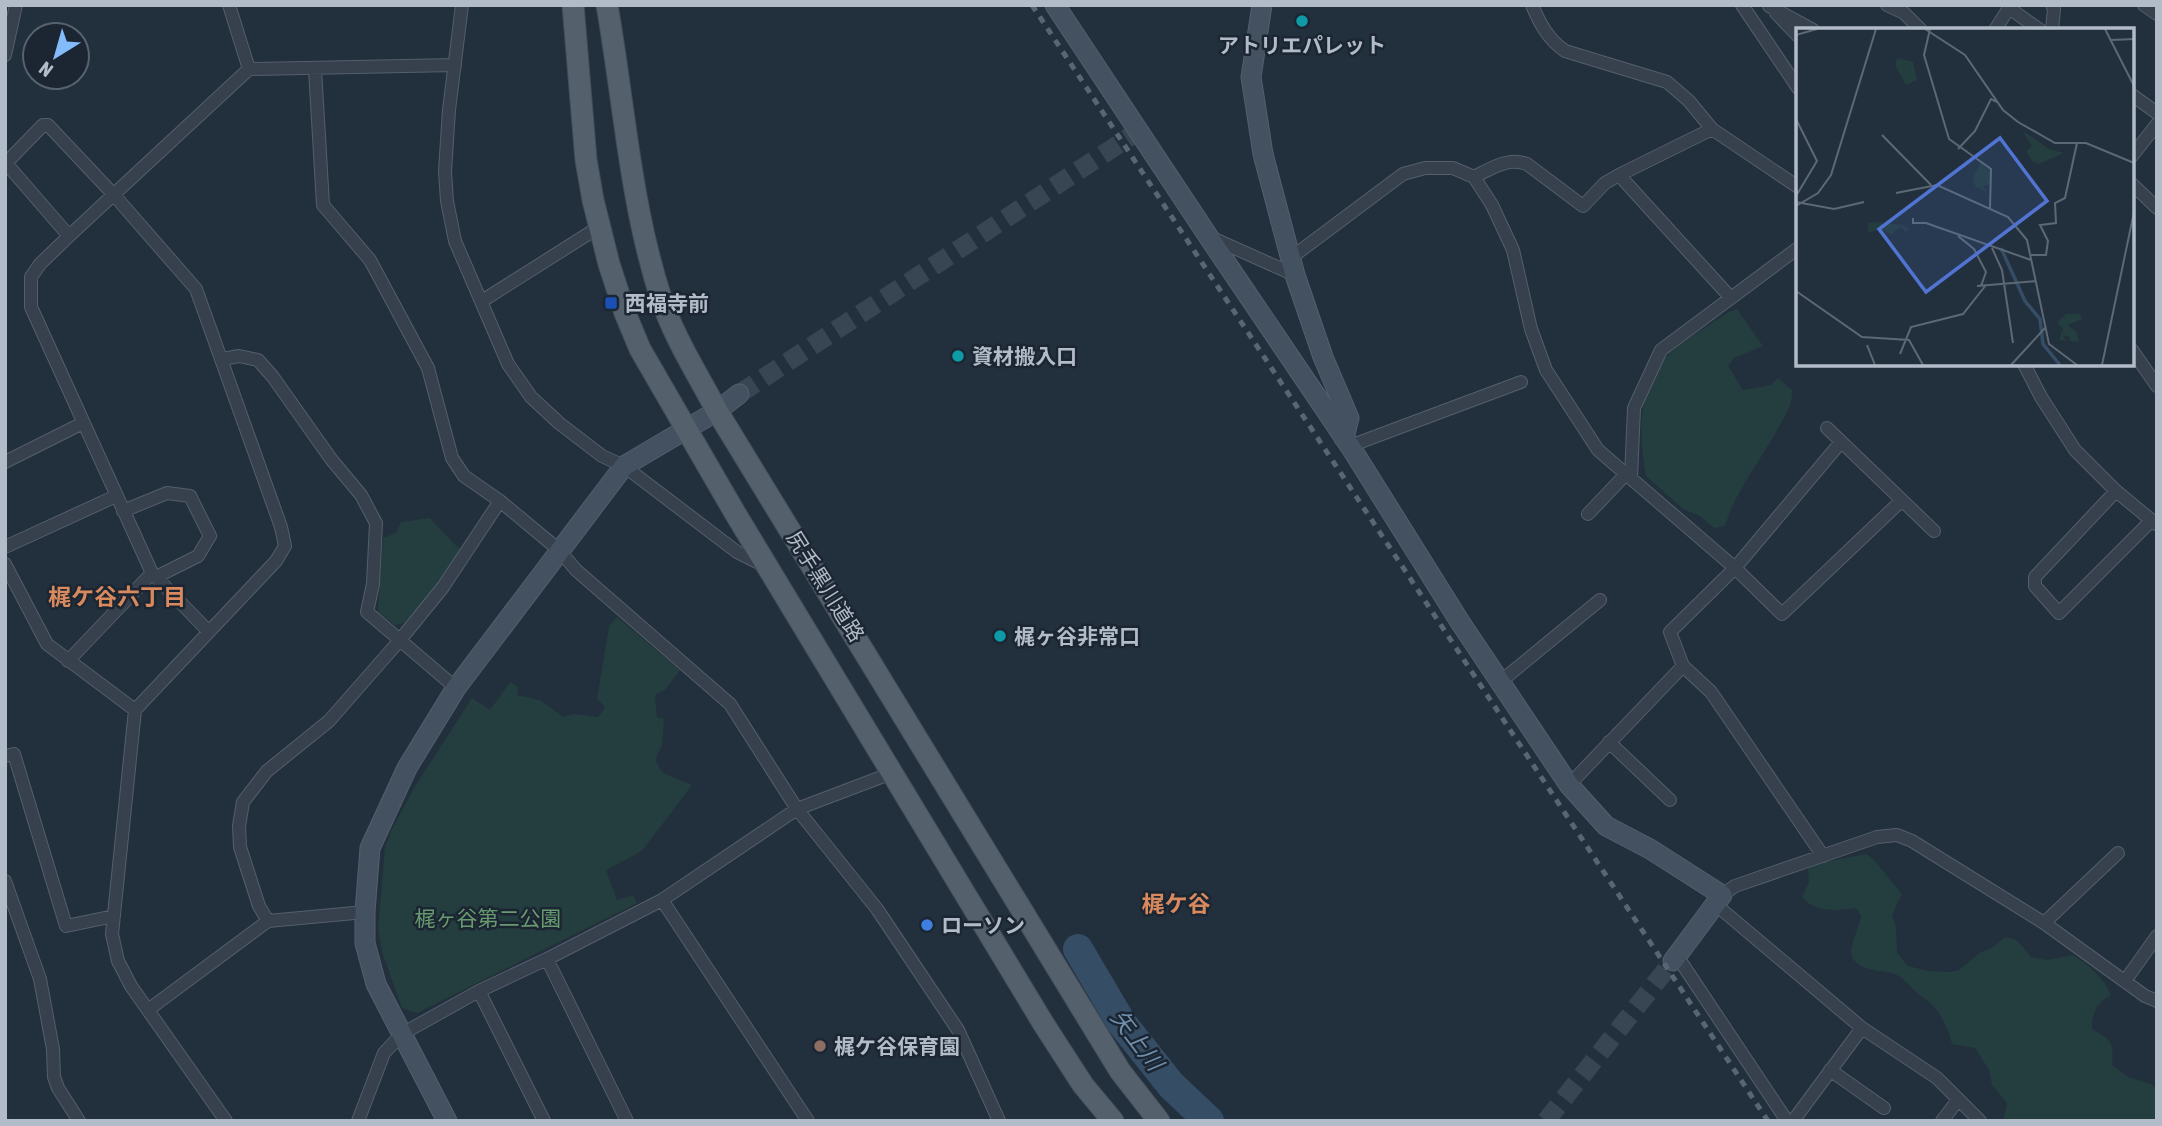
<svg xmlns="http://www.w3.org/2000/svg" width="2162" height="1126" font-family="'Asap Condensed','Noto Sans JP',sans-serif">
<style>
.green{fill:#243d3e}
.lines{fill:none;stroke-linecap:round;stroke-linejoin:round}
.river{stroke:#354d65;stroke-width:30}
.secondary-tunnel{stroke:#384552;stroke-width:19;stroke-dasharray:19 10;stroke-linecap:butt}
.street-casing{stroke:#545f6b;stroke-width:14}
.secondary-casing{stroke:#545f6b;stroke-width:21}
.primary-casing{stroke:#424d59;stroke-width:23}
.street{stroke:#36414d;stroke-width:12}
.secondary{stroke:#445160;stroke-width:19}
.primary{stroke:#54616d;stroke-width:21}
.rail{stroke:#586674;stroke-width:5;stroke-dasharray:7 7;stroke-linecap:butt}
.culture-dot{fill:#0f9aa8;stroke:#1b2632;stroke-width:2.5}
.transit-dot{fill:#1a4fb4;stroke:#1b2632;stroke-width:2.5}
.shop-dot{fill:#3f7fe0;stroke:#1b2632;stroke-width:2.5}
.education-dot{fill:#8d6e63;stroke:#1b2632;stroke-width:2.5}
.labels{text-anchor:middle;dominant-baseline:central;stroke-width:5;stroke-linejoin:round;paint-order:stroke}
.poi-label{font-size:21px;font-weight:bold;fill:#b2bcc8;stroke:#1b2632;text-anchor:start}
.street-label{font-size:21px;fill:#b2bcc8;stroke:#1b2632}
.park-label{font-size:21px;fill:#689a70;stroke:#1b2632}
.neighbourhood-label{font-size:23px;font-weight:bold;fill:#d8895d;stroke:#1b2632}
.water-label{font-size:23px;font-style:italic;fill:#708fad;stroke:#1b2632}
.inset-river{fill:none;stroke:#354d65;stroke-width:3.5}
.inset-road{fill:none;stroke:#5c6875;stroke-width:2}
.view{fill:#5174d2;fill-opacity:0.15;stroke:#5174d2;stroke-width:3.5}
.inset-edge{fill:none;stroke:#b2bcc8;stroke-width:3.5}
</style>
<rect width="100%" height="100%" fill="#22303d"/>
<path class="green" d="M1737 309 1763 346 1734 358 1728 366 1743 390 1771 385 1778 378 1792 390C1793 405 1786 413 1780 425 1762 459 1736 489 1725 526L1714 528 1700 516 1683 509 1646 476C1639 438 1637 389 1665 358 1675 347 1688 339 1700 331 1712 324 1723 314 1737 309Z
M430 518 460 550 445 576 404 623 395 625 378 612 383 538 396 533 401 522Z
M617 617 680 670 665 690 655 695 657 717 664 719 662 746 657 755 656 762 663 773 692 785 642 851 606 870 617 900 633 895 637 903 417 1013 402 1008 382 952 378 928 385 847 392 829 414 788 472 698 490 710 510 682 518 687 517 695 540 700 563 717 573 714 598 717 605 707 597 699 609 627Z
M1866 854 1874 860 1902 894 1892 915 1896 927 1897 953 1908 966 1928 971 1949 972 1959 970 1981 952 1992 948 2005 937 2017 940 2031 957 2047 960 2073 955C2090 966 2103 977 2111 995 2096 1004 2092 1012 2092 1029 2112 1041 2114 1041 2112 1065L2128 1077 2151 1084 2157 1089V1121H2007L2004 1118 2007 1103 1992 1085 1989 1070 1975 1048 1952 1044C1949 1030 1941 1012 1929 1002 1925 998 1920 996 1916 992 1908 984 1903 976 1891 973 1878 970 1860 971 1852 957 1848 950 1859 927 1861 916L1856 908C1839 910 1815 914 1802 897L1809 882 1808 869 1815 864Z"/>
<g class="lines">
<path class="river" d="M1078 949 1121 1022 1171 1085 1209 1121"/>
<path class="secondary-tunnel" d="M739 394 1131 136
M1546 1121 1673 961"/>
<g class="street-casing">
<path id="street" d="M229 5 249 69
M462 5 449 110 445 171 447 201 455 241 508 364 531 397 559 423 602 456 624 466 737 552 763 565
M1532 5C1540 24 1548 39 1565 51L1667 82 1689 101 1712 129 1798 187
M1742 5 1798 88
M1887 5 1904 13 1921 30
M2052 5 2054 9 2052 30
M2144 5 2157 14
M1769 6 1813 30
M1776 13 1798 36
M1995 30 2009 8 2040 30
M5 55 16 5
M315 69 323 205 370 260 428 368 452 458 464 476 500 501 559 550 576 570 730 704 797 809 877 909 958 1030 999 1121
M2132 95 2157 113
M1712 129 1619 175 1731 298
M2132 156 2157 124
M5 162 69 236
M6 163 43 125H48L114 195 196 289 281 527 285 546 276 561 135 710 112 934 118 961 131 986 226 1121
M1474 177C1492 168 1508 157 1527 164L1583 206 1605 183 1619 175
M2132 184 2157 208
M1212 238 1295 275
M1292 257 1403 174 1425 168H1453L1474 177 1492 205 1513 250 1531 329 1546 370 1598 450 1735 568 1670 632 1683 666 1711 692 1823 856
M482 301 599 227
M2132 350 2157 386
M223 359 239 356 258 360 273 377 331 459 361 495 376 523 373 584 367 612 456 688
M2024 364 2041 397 2075 450 2116 491 2156 524
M1827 428 1934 531
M1841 442 1735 568 1782 614 1901 501
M1350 446 1521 382
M5 462 83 423
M1631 478 1634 408 1661 350 1798 248
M2116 491 2035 577V586L2059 613 2152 520
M123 511 167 493 190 496 210 536 198 556 156 577
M1588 514 1626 474
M5 547 116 496
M5 564 47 644 135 710
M209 632 152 573 31 307V277L40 264 69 236 249 69 455 65
M68 661 152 573
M1500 682 1600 600
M1609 742 1670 800
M5 756 14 754 66 926 114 916
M1569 785 1683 666
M5 881 40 979 53 1049 54 1077 58 1088 79 1121
M1722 895 1735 886 1877 837 1897 835 1912 841 2044 923 2145 996 2157 1001
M662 900 808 1121
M1715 904 1862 1028 1937 1078 1980 1121
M268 921 259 906 240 847 239 826 243 802 267 771 329 721 400 640 443 587 500 501
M2044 923 2118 853
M1677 956 1787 1121
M547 959 627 1121
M2125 981 2157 936
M479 991 544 1121
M148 1010 268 921 365 912
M1830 1070 1884 1108
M358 1121 384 1053 402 1034 479 991 547 959 662 900 797 809 892 773
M1793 1121 1862 1028
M1942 1121 1958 1100"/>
</g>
<g class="secondary-casing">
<path id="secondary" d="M1055 5 1208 236 1350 446 1460 622 1569 785 1606 826 1650 849 1722 895 1673 961
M1262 5 1251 77 1263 154 1295 275 1323 357 1349 418 1344 438
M447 1121 376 984 365 943V912L370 848 407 768 456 688 624 466 717 411 739 394"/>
</g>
<g class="primary-casing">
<path id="primary" d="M573 5 586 160 593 200 609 264 625 313 640 349 735 513 1043 1023 1083 1085 1113 1121
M607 5C624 102 630 201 660 295 673 336 697 373 717 411L1120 1071 1159 1121"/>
</g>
<use href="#street" class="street"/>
<use href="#secondary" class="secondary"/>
<use href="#primary" class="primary"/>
<path class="rail" d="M1032 5 1768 1121"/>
</g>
<g class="culture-dot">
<circle cx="1302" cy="21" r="7"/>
<circle cx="958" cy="356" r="7"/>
<circle cx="1000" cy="636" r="7"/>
</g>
<rect class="transit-dot" x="604" y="296" width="14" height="14" rx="3.5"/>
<circle class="shop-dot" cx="927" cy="925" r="7"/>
<circle class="education-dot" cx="820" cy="1046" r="7"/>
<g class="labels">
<g class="poi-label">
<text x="1302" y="45" text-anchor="middle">アトリエパレット</text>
<text x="625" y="303">西福寺前</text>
<text x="972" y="356">資材搬入口</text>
<text x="1014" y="636">梶ヶ谷非常口</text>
<text x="941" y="925">ローソン</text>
<text x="834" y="1046">梶ケ谷保育園</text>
</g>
<g class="street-label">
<text transform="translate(826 586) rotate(58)">尻手黒川道路</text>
</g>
<g class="park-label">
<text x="488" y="918">梶ヶ谷第二公園</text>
</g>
<g class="neighbourhood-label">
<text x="117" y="597">梶ケ谷六丁目</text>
<text x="1176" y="904">梶ケ谷</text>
</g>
<g class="water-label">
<text transform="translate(1137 1040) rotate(53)">矢上川</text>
</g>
</g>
<g transform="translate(1796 28)">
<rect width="338" height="338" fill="#22303d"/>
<path d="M101 30 117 34 121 52 110 57 99 37ZM226 102 253 121 268 125 243 136 237 134 230 124 236 118ZM185 134 194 143V156L187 158 191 164 179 158 177 149ZM82 194 107 197 113 201 110 204 104 199 95 207 88 202 72 204V195ZM270 286H284L286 291 272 297 281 305 283 314 273 313 274 309 267 307 270 313 263 312 267 301 261 294Z" fill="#243d3e"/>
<path class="inset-river" d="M205 220 229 273 244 291 247 316 264 337"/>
<path class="inset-road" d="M129 1 169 27 207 82 222 94 259 115H290L338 135M134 1 128 27 153 111 195 141 194 180M309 1 338 58M0 7 21 1M315 12 338 11M0 91 21 133 0 168M86 107 135 157M162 121 179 103 195 71 201 74M100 165 141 157 212 189 231 212 253 316 281 337M0 174 38 181 68 174M0 178 22 165 35 147 80 1M117 190V195H130L235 232M162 208 178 221 190 244 185 258M196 220 206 242 217 315M234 227H250L252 213 244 197 260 195 259 175 269 170 281 115M181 258 240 253M0 263 66 309 113 312 127 337M71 317 79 337M104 326 115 299 167 286 190 257M215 337 249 300M306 337 338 184"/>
<path class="view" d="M204 110 251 173 130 264 83 201Z"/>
<rect width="338" height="338" class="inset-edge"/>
</g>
<rect width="2162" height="1126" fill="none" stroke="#b2bcc8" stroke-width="14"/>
<g transform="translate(56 56) rotate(217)"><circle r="33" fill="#1b2632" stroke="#57626e" stroke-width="2"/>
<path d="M0-5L12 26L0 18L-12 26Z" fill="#84bbfb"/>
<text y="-10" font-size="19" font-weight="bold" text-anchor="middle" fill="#b2bcc8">N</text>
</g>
</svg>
